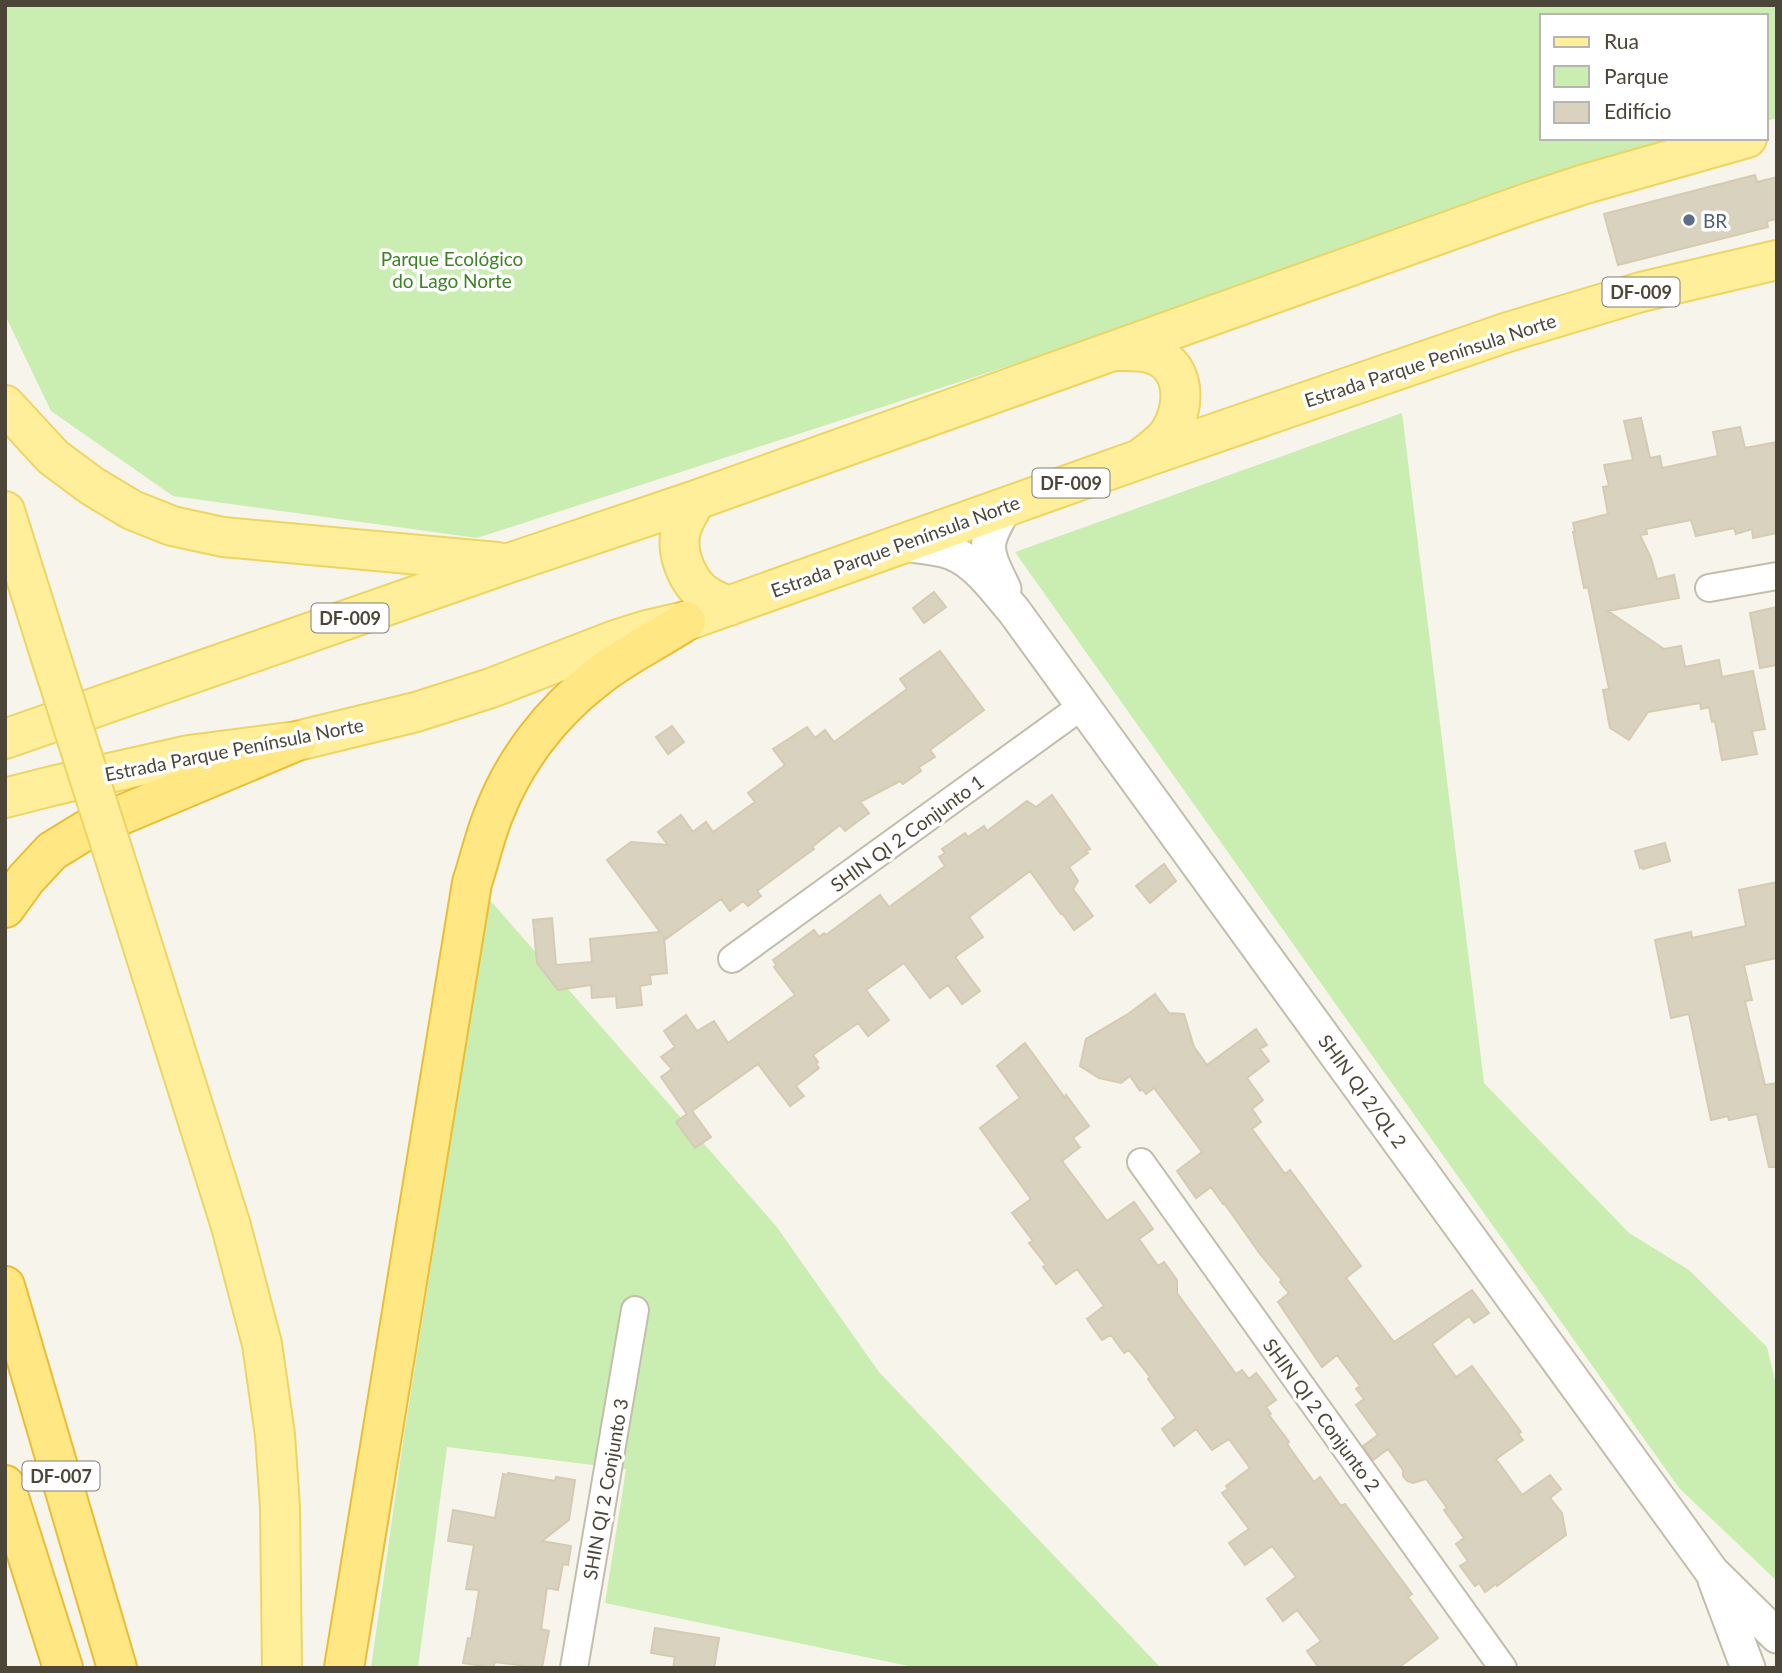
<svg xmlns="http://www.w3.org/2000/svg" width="1782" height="1673" font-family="Lato,sans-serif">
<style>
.green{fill:#caedb1}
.building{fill:#d9d2bf;stroke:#d5cbb2;stroke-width:2}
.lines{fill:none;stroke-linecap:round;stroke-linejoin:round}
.minor-casing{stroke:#c3beac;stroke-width:30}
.tertiary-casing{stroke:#c3beac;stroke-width:37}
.primary-casing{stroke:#edd562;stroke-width:42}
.trunk-casing{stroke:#eabd32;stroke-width:42}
.minor{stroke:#fff;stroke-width:26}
.tertiary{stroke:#fff;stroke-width:33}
.primary{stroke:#ffef9b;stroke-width:38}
.trunk{stroke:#ffe884;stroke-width:38}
.primary-bridge-casing{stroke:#edd562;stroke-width:42;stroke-linecap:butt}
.primary-bridge{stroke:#ffef9b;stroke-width:38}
.service-dot{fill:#5c6f8a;stroke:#fff;stroke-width:2.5}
.labels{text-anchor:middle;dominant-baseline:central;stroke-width:7;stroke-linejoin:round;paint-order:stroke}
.shield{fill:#fff;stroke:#827e74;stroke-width:2}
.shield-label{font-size:18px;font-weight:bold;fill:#4c4638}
.service-label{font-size:19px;fill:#4e5e75;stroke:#fff;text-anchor:start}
.park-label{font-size:19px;fill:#3d8325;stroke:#fff}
.street-label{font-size:19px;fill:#4c4638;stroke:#fff}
</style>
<rect width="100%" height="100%" fill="#f6f4eb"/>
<path class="green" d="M5 5H1777V118L1766 121V16H1542V138H1713L477 538 173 496 51 411 5 315Z
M1402 413 1484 1083 1629 1233 1689 1270 1767 1347 1777 1389V1581L1679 1488 1015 552Z
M489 899 776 1226 879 1372 1161 1668H918L605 1603 626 1469 447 1447 418 1668H371L403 1442Z"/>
<path class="building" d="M1755 175 1757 182 1777 177V219L1767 221 1768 227 1618 265 1604 214Z
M1641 418 1650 458 1660 456 1662 468 1718 456 1713 432 1740 427 1745 448 1777 442V533L1753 538 1752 529 1736 534 1734 528 1696 536 1691 520 1646 529 1647 534 1640 535 1651 558 1657 579 1674 575 1679 598 1608 611 1664 649 1681 646 1685 667 1719 660 1722 677 1753 671 1765 729 1752 731 1757 754 1722 760 1715 721 1712 722 1709 707 1701 709 1700 703 1648 712 1629 740 1610 728 1603 690 1609 689 1588 587 1584 588 1573 532H1575L1573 523 1608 514 1603 487 1609 486 1604 465 1633 460 1624 421Z
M934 592 946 607 924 623 913 608Z
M1777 607V665L1760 668 1750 613Z
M940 651 984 710 930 750 935 757 919 767 921 771 903 784 900 781 860 802 869 813 845 831 840 825 812 847 814 849 757 891 761 896 748 906 743 901 730 911 721 899 666 939 664 937 667 973 650 975 651 984 640 986 642 1005 617 1008 616 996 592 998 591 985 558 990 537 963 533 920 552 918 556 965 592 962 590 939 660 932 607 860 631 842 668 845 658 832 681 815 693 832 706 822 713 832 755 802 748 793 785 765 773 749 807 727 815 738 825 730 834 742 907 689 900 679Z
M672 726 684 742 668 754 656 737Z
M1052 795 1090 849 1086 851 1088 853 1069 867 1078 881 1073 889 1093 916 1074 930 1062 913 1061 914 1055 906 1030 871 969 917 983 937 955 957 980 991 962 1004 948 985 930 998 904 963 866 990 889 1020 868 1036 858 1023 813 1055 818 1062 816 1064 819 1068 796 1086 804 1096 790 1106 758 1064 692 1111 711 1137 695 1148 676 1122 687 1114 661 1077 672 1069 661 1057 675 1047 664 1031 686 1015 697 1031 714 1021 728 1043 795 995 774 967 776 965 773 960 814 930 819 937 824 933 826 935 880 895 889 907 945 866 939 857 945 853 942 849 965 833 968 837 984 826 987 831 1027 801 1036 807Z
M1665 843 1670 861 1643 869 1642 867 1640 868 1635 851Z
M1164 864 1176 881 1150 903 1136 886Z
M1777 882V958L1744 965 1752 1000 1745 1001 1765 1085 1777 1083V1167H1769L1757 1114 1729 1120 1728 1116 1711 1120 1689 1014 1671 1018 1655 940 1691 932 1692 938 1746 926 1739 890Z
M1155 994 1169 1013 1184 1014 1194 1047 1207 1065 1256 1029 1267 1045 1260 1049 1269 1061 1247 1078 1263 1100 1252 1109 1261 1122 1252 1129 1285 1174 1290 1170 1361 1266 1346 1278 1394 1342 1472 1290 1489 1313 1474 1323 1469 1316 1432 1344 1456 1377 1472 1366 1521 1432 1518 1434 1523 1440 1496 1459 1522 1495 1550 1475 1561 1489 1550 1498 1562 1513 1566 1535 1497 1586 1496 1584 1485 1592 1479 1583 1475 1586 1460 1566 1468 1561 1456 1544 1464 1538 1444 1510 1447 1508 1426 1479 1413 1483 1407 1481 1403 1476V1470L1388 1449 1373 1460 1363 1446 1378 1435 1356 1405 1364 1399 1356 1389 1360 1386 1337 1355 1322 1367 1278 1302 1289 1293 1280 1282 1282 1280 1260 1254 1224 1203 1223 1204 1211 1187 1196 1198 1177 1171 1202 1152 1154 1088 1146 1094 1142 1089 1140 1091 1130 1076 1121 1083 1099 1078 1080 1066 1086 1039 1128 1014Z
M1025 1043 1065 1098 1066 1095 1089 1126 1073 1138 1080 1147 1062 1161 1107 1221 1134 1202 1153 1229 1139 1239 1158 1266 1164 1262 1177 1280V1293L1236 1374 1242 1370 1249 1379 1256 1373 1264 1383 1276 1400 1266 1407 1271 1414 1269 1415 1289 1442 1287 1444 1314 1482 1320 1477 1341 1506 1345 1504 1412 1594 1408 1597 1438 1638 1398 1668H1319L1307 1651 1321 1641 1297 1610 1283 1621 1267 1599 1296 1577 1272 1546 1245 1565 1229 1543 1249 1529 1222 1493 1228 1489 1226 1486 1250 1468 1229 1439 1212 1450 1196 1429 1174 1446 1162 1429 1176 1418 1148 1379 1150 1377 1129 1350 1124 1353 1111 1335 1102 1340 1087 1319 1104 1306 1077 1269 1056 1284 1043 1267 1046 1265 1029 1243 1033 1241 1012 1213 1031 1199 980 1128 1020 1098 997 1066Z
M508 1473 555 1481 556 1477 575 1480 569 1520 542 1541 571 1546 568 1565 563 1564 558 1590 547 1588 541 1629 549 1631 542 1668 495 1662 493 1668 463 1663 468 1638 471 1639 479 1590 466 1589 474 1545 448 1541 453 1510 495 1518 503 1474 507 1475Z
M655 1628 719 1638 714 1668H673L675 1657 651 1653Z"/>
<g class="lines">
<g class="minor-casing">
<path id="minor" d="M1709 588 1777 576
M732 959 1082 706
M1141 1162 1503 1668
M574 1668 635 1310"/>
</g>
<g class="tertiary-casing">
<path id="tertiary" d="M904 544C917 546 930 547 943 550 974 557 994 588 1014 611L1712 1572 1777 1636
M1004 589C984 548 982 546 1006 506
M1715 1580 1748 1668"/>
</g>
<g class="primary-casing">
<path id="primary" d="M1117 351C1129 351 1143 350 1155 355 1186 367 1185 405 1171 430 1165 441 1154 448 1144 456
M5 405 53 457 92 486 132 510 172 526 223 537 497 562
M696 500C690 511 682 522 680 535 677 557 689 586 709 597 715 601 722 603 729 606
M5 511 47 645
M5 739 509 563 696 500 1530 202 1585 184 1747 138
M5 798 52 786 189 755 297 741 416 712 491 688 615 640 647 630 686 621 1143 458 1508 332 1641 292 1777 260
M120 874 231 1226 262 1344 275 1435 280 1507 282 1668"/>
</g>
<g class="trunk-casing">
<path id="trunk" d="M5 908 26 879 52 851 88 829 297 741
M5 1286 117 1668
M5 1485 63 1668
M344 1668 472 883C480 859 485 834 495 811 515 760 551 713 595 679 623 656 656 641 686 621"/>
</g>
<use href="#minor" class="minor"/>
<use href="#tertiary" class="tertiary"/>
<use href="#primary" class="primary"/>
<use href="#trunk" class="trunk"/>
<g class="primary-bridge-casing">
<path id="primary-bridge" d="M47 645 120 874"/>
</g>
<use href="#primary-bridge" class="primary-bridge"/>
</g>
<circle class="service-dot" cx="1689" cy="220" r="7"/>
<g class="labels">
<g class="shield">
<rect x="1602.5" y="277.5" width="77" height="29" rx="5"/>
<rect x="1032.5" y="468.5" width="77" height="29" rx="5"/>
<rect x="311.5" y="603.5" width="77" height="29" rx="5"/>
<rect x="22.5" y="1461.5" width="77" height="29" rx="5"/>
</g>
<g class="shield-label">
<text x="1641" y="292">DF-009</text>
<text x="1071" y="483">DF-009</text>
<text x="350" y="618">DF-009</text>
<text x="61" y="1476">DF-007</text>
</g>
<g class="service-label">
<text x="1703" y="220">BR</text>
</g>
<g class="park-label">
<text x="452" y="258">Parque Ecológico<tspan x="452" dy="22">do Lago Norte</tspan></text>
</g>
<g class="street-label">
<text transform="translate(1430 360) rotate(-18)">Estrada Parque Península Norte</text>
<text transform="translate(895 546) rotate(-20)">Estrada Parque Península Norte</text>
<text transform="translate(234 749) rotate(-11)">Estrada Parque Península Norte</text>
<text transform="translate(907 833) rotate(-36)">SHIN QI 2 Conjunto 1</text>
<text transform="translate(1363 1091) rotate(54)">SHIN QI 2/QL 2</text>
<text transform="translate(1322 1415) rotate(54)">SHIN QI 2 Conjunto 2</text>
<text transform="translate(605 1489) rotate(-80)">SHIN QI 2 Conjunto 3</text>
</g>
</g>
<rect width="1782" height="1673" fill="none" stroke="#4c4638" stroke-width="14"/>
<rect x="1540" y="14" width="228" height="126" fill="#ffffff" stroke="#b7b5af" stroke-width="2"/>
<rect x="1554" y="37" width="35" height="10" fill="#ffef9b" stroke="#b7b5af" stroke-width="2"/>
<text x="1604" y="49" font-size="21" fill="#4c4638">Rua</text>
<rect x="1554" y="66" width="35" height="21" fill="#caedb1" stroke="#b7b5af" stroke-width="2"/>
<text x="1604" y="84" font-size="21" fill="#4c4638">Parque</text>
<rect x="1554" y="102" width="35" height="21" fill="#d9d2bf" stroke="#b7b5af" stroke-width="2"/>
<text x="1604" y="119" font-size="21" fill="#4c4638">Edifício</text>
</svg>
